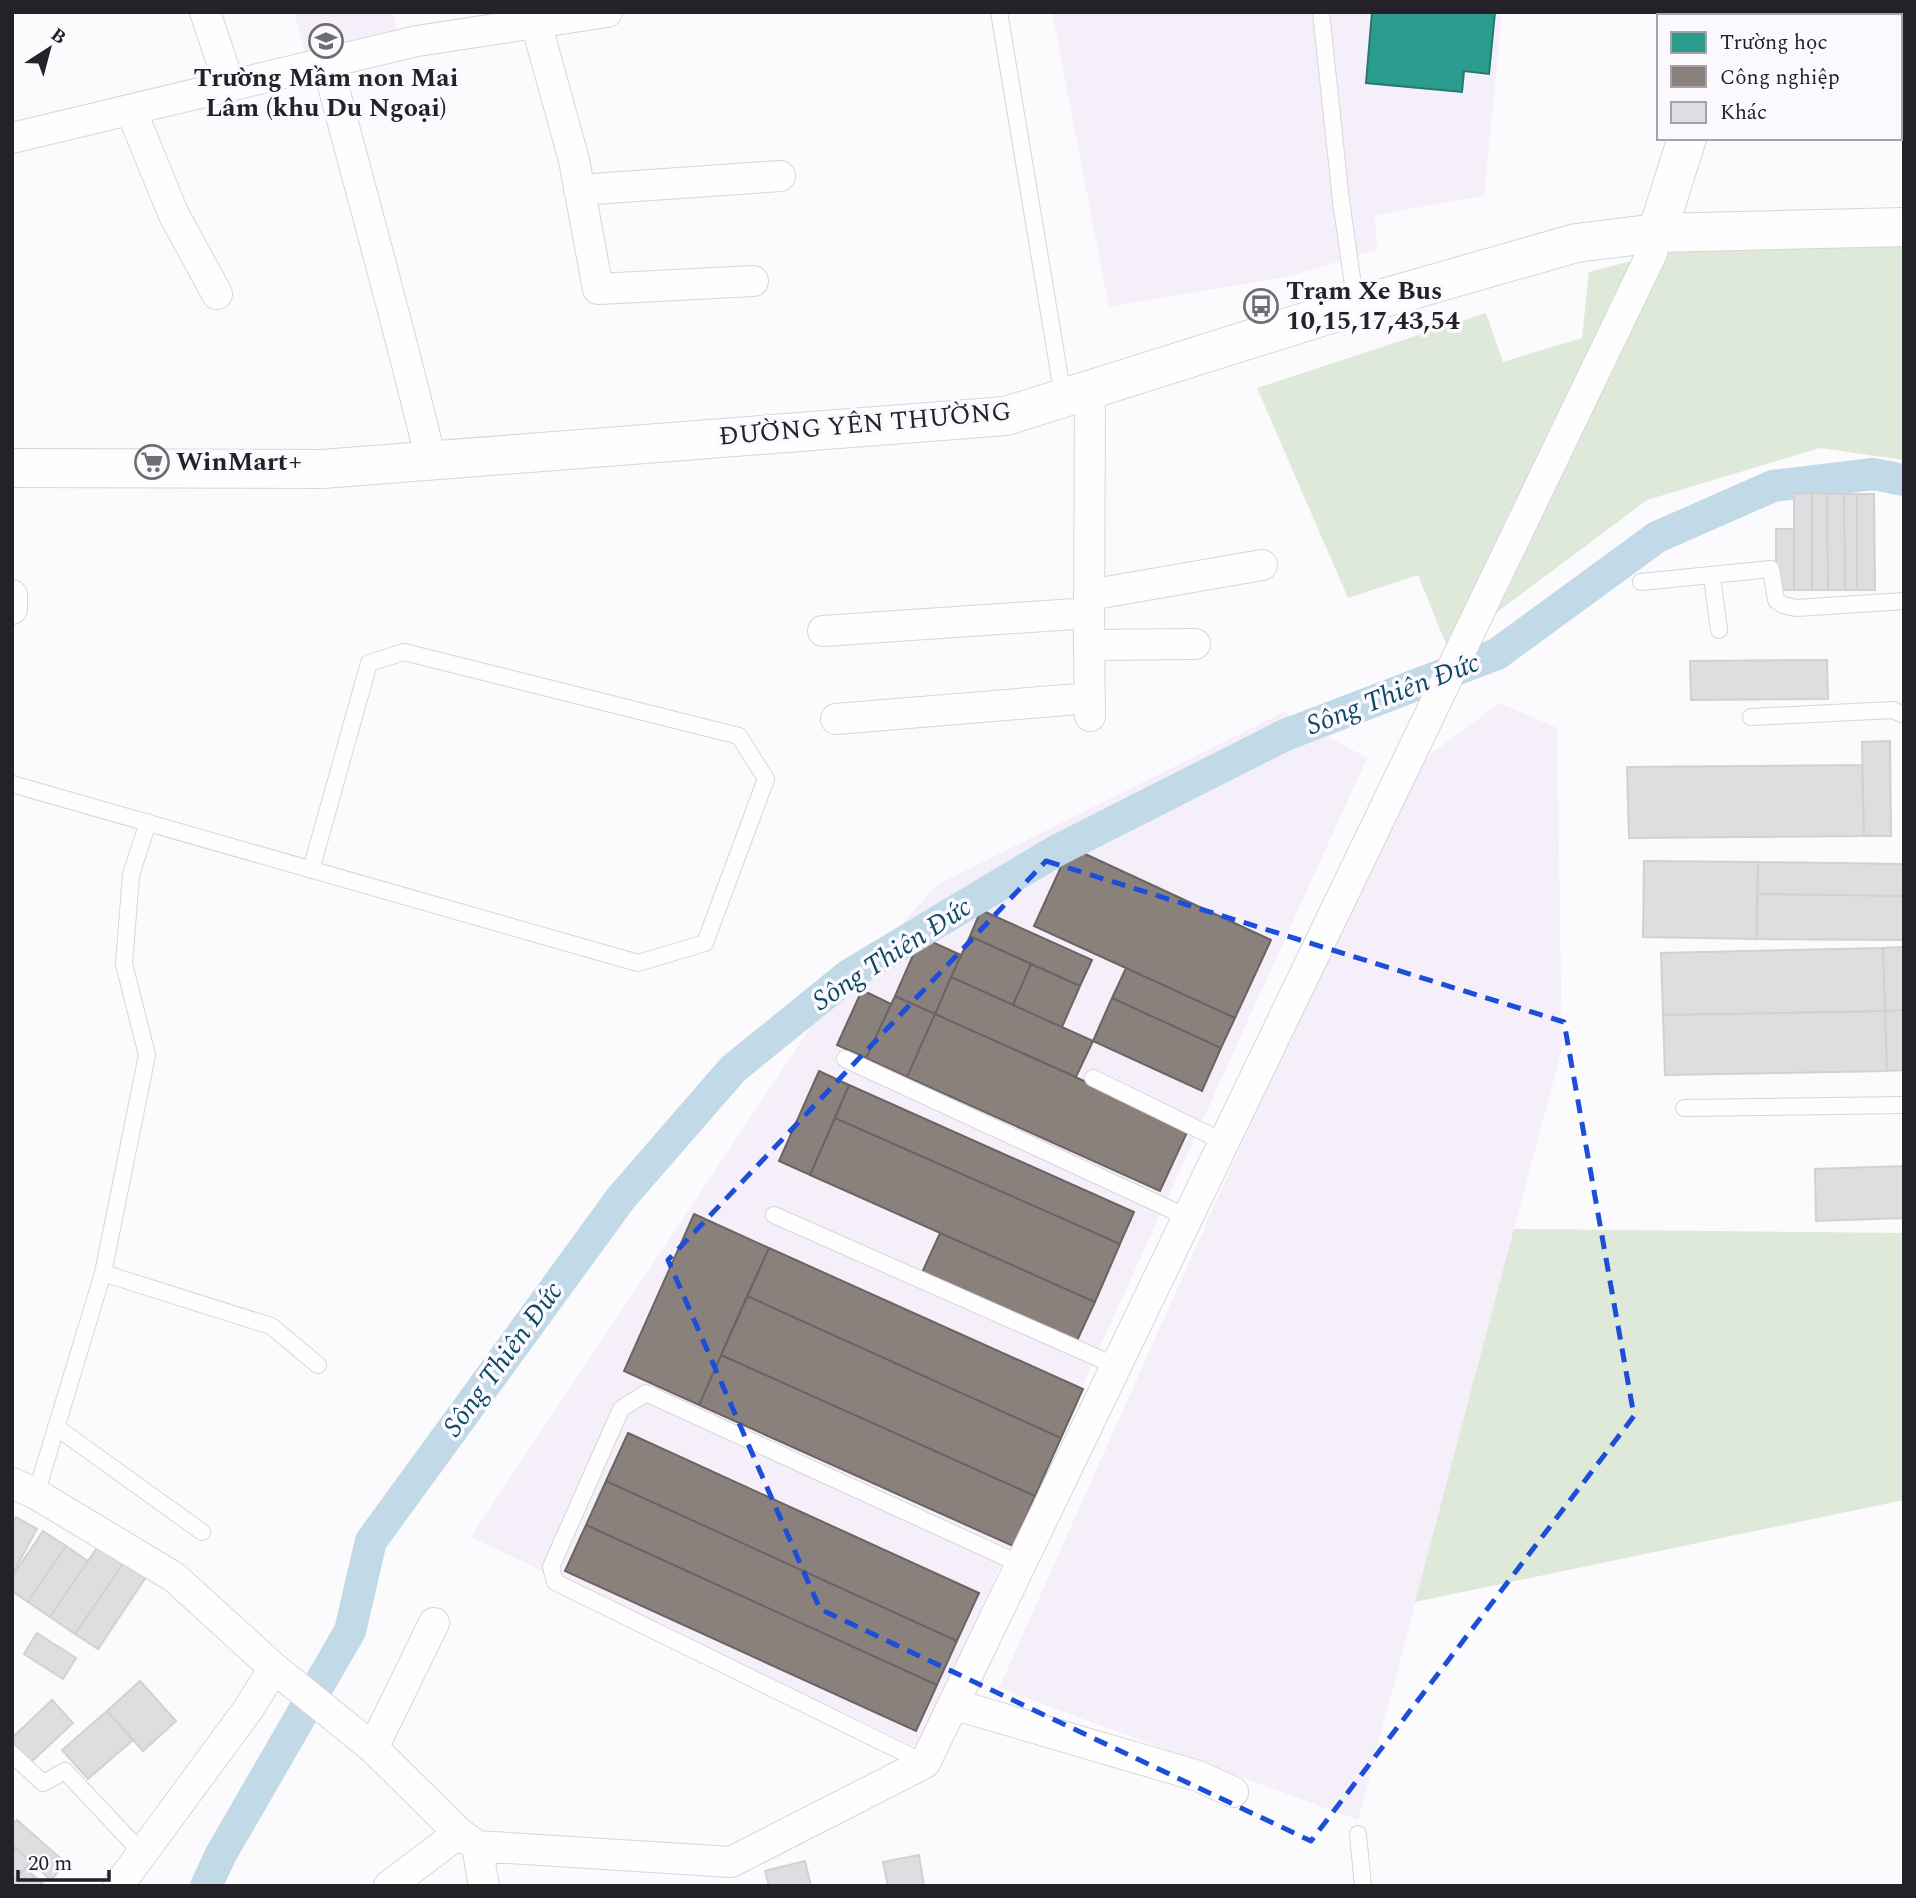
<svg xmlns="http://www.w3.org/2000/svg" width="1916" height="1898" font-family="Spectral,serif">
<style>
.built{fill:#f4eff9}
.green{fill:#dee9da}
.schools{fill:#2a9d8f;stroke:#287870;stroke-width:2}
.industry{fill:#8a817c;stroke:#6b6463;stroke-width:2}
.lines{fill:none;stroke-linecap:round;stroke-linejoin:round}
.canal{stroke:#c2d9e8;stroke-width:32}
.building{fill:#e0dde1;stroke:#d3d0d4;stroke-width:2}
.lane-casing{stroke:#d8d5db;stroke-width:18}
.street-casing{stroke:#d8d5db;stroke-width:32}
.secondary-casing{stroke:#d8d5db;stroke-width:40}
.lane{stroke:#fefeff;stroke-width:16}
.street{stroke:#fefeff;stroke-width:30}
.secondary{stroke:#fefeff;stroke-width:38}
.marked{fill:none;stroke:#1d4ed8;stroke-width:5;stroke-dasharray:14 9;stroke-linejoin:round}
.labels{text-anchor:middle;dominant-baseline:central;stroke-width:7;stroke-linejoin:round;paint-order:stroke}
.poi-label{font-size:26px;font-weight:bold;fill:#242128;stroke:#fbf9fd;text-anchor:start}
.street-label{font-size:26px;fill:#242128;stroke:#fbf9fd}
.water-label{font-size:28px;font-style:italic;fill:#0d4a67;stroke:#fbf9fd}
</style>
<rect width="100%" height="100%" fill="#fbfafc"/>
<path class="built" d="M294 12H393L396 29 305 52Z
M1052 12H1502L1484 196 1375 215 1377 250 1286 277 1109 307Z
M1500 703 1557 728 1562 1048 1358 1820 999 1688 1287 1043 1414 766Z
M1284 712 1367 758 918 1748 471 1537 819 1015 937 885Z"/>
<path class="green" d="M1904 239V460L1820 448 1647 500 1448 649 1418 575 1348 598 1257 388 1486 313 1503 362 1582 338 1589 272 1682 248Z
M1514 1229 1904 1233V1500L1415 1602Z"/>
<path class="schools" d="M1372 12H1495L1489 74 1464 71 1462 92 1366 83Z"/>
<path class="industry" d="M1070 847 1271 940 1235 1018 1034 926Z
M981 910 1092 960 1080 986 970 936Z
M970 936 1031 964 1013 1005 951 977Z
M921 937 961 955 935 1014 895 996Z
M1031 964 1080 986 1062 1027 1013 1005Z
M1126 968 1235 1018 1221 1048 1112 998Z
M951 977 1093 1041 1076 1077 935 1014Z
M862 990 891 1004 866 1058 837 1045Z
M895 996 935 1014 907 1077 866 1058Z
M1112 998 1221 1048 1202 1091 1093 1041Z
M935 1014 1189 1128 1160 1191 907 1077Z
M819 1071 849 1085 810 1175 779 1161Z
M849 1085 1134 1212 1120 1244 835 1118Z
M835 1118 1120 1244 1095 1302 810 1175Z
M694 1214 769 1248 699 1405 624 1371Z
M940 1233 1095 1302 1075 1345 920 1277Z
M769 1248 1083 1389 1061 1438 747 1296Z
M747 1296 1061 1438 1035 1496 721 1355Z
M721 1355 1035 1496 1013 1546 699 1405Z
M628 1433 979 1593 957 1641 606 1481Z
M606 1481 957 1641 937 1685 586 1525Z
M586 1525 937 1685 916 1731 565 1571Z"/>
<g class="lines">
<path class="canal" d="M206 1886 221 1854 350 1631 371 1541 621 1198 733 1069 849 975 1056 851 1285 735 1497 654 1657 537 1773 486 1873 474 1904 480"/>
</g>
<path class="building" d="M1812 493 1827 494 1828 590H1812Z
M1812 493V590H1794V494Z
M1827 494H1844L1845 590H1828Z
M1844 494H1857V590H1845Z
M1857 494H1874L1875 590H1857Z
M1776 529H1794V590H1776Z
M1827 660 1828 699 1691 700 1690 661Z
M1890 741 1891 836H1864L1862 742Z
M1862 765 1864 836 1629 838 1627 767Z
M1644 861 1758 862 1757 939 1643 937Z
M1758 862 1904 864V896L1757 894Z
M1757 894 1904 896V940L1757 939Z
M1904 947V1010L1885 1011 1883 948Z
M1883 948 1885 1011 1663 1015 1661 953Z
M1904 1010V1070L1887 1071 1885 1011Z
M1885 1011 1887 1071 1665 1075 1663 1015Z
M1904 1166V1218L1816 1221 1815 1169Z
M16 1517 37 1529 12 1575V1524Z
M43 1531 66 1546 28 1602 12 1591V1577Z
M99 1545 124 1562 75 1634 50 1617Z
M66 1546 88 1561 50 1617 28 1602Z
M124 1562 146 1577 98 1649 75 1634Z
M37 1633 76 1658 63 1679 24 1654Z
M140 1681 176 1721 143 1751 107 1711Z
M52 1700 73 1723 28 1765 12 1748V1738Z
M107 1711 133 1740 88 1779 62 1750Z
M17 1820 66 1863 51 1880 12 1845V1825Z
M16 1849 31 1862 12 1883V1853Z
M919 1855 924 1886H888L883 1862Z
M805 1861 811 1886H769L765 1871Z
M25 1868 45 1886H12Z"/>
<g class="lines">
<g class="lane-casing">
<path id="lane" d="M999 12 1063 397
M1321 12 1341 201 1356 306
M1712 577 1719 630
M1641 582 1771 569 1776 600 1783 605 1796 608 1904 601
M1751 717 1893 710 1904 715
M12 784 638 963 705 943 766 779 739 736 404 652 369 663 311 870
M845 1059 1187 1217
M1093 1078 1224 1142
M1684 1108 1904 1105
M774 1215 1116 1366
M103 1273 271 1326 318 1365
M56 1427 202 1532
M36 1494 103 1273 147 1055 124 964 131 875 148 822
M12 1754 43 1783 65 1771 142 1853
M925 1763 555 1582 551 1567 621 1409 646 1393 1020 1564
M1358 1834 1363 1886"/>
</g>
<g class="street-casing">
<path id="street" d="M205 12 230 86
M533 12 574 160 598 289 753 281
M327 63C362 195 399 327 431 461
M131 110 173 213 217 294
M12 138 417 41 607 12
M579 190 780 176
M1090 389 1089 645 1195 644
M12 595V609
M1089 595 1262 565
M823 631 1089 613
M1089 645 1090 716
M836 719 1090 698
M12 1483 36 1494 174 1577 274 1668 373 1748 459 1833 477 1846 484 1886
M953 1704 1198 1776 1233 1792
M373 1748 434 1623
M477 1846 731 1862 925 1763 1652 253 1657 233
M118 1886 247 1711 274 1668
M389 1886 459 1833"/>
</g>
<g class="secondary-casing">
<path id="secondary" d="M1727 16 1728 12
M1657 233 1687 138
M12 468 322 469 1006 416 1356 306 1576 243 1657 233 1904 227"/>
</g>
<use href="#lane" class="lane"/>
<use href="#street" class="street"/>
<use href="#secondary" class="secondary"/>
</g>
<path class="marked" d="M1046 861 1564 1022 1634 1416 1311 1841 820 1609 668 1260Z"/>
<defs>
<g id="school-ring" transform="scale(1.75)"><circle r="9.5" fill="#fbf9fd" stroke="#6f6d72" stroke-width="1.5"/><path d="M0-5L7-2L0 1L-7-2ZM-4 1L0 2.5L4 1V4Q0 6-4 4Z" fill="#6f6d72"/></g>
<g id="bus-ring" transform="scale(1.75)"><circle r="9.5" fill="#fbf9fd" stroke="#6f6d72" stroke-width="1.5"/><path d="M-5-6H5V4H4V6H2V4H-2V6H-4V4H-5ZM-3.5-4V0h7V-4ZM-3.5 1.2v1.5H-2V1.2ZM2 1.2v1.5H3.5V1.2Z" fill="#6f6d72"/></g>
<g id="supermarket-ring" transform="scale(1.75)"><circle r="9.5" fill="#fbf9fd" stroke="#6f6d72" stroke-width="1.5"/><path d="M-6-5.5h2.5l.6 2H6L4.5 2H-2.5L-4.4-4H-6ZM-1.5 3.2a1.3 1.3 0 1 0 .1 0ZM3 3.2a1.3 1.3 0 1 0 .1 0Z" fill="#6f6d72"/></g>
</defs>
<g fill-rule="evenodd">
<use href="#school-ring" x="326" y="41"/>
<use href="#bus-ring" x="1261" y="306"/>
<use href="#supermarket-ring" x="152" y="462"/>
</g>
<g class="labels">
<g class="poi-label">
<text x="326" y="78" text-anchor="middle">Trường Mầm non Mai<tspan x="326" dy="30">Lâm (khu Du Ngoại)</tspan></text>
<text x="1286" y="291">Trạm Xe Bus<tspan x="1286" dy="30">10,15,17,43,54</tspan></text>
<text x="176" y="462">WinMart+</text>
</g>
<g class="street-label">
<text transform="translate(865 424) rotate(-5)">ĐƯỜNG YÊN THƯỜNG</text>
</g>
<g class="water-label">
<text transform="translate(1393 694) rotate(-21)">Sông Thiên Đức</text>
<text transform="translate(892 954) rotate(-33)">Sông Thiên Đức</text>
<text transform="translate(503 1359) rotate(-54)">Sông Thiên Đức</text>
</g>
</g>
<rect width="1916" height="1898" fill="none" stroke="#242128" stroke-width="28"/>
<rect x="1657" y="14" width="245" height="126" fill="#fbf9fd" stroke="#a5a3a8" stroke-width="2"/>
<rect x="1671" y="32" width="35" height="21" fill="#2a9d8f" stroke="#a5a3a8" stroke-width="2"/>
<text x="1720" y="49" font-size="21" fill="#242128">Trường học</text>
<rect x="1671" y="66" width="35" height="21" fill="#8a817c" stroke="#a5a3a8" stroke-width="2"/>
<text x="1720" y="84" font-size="21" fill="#242128">Công nghiệp</text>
<rect x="1671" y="102" width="35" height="21" fill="#e0dde1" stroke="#a5a3a8" stroke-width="2"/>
<text x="1720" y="119" font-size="21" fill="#242128">Khác</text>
<g transform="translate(49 49) rotate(36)" stroke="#fbf9fd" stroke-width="5" paint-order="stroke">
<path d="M0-5L12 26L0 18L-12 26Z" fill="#242128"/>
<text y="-10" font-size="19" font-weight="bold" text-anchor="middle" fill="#242128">B</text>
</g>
<path d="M18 1870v10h91v-10" fill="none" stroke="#242128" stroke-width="3.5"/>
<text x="28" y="1870" font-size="21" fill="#242128" stroke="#fbf9fd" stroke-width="5" paint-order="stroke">20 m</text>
</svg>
